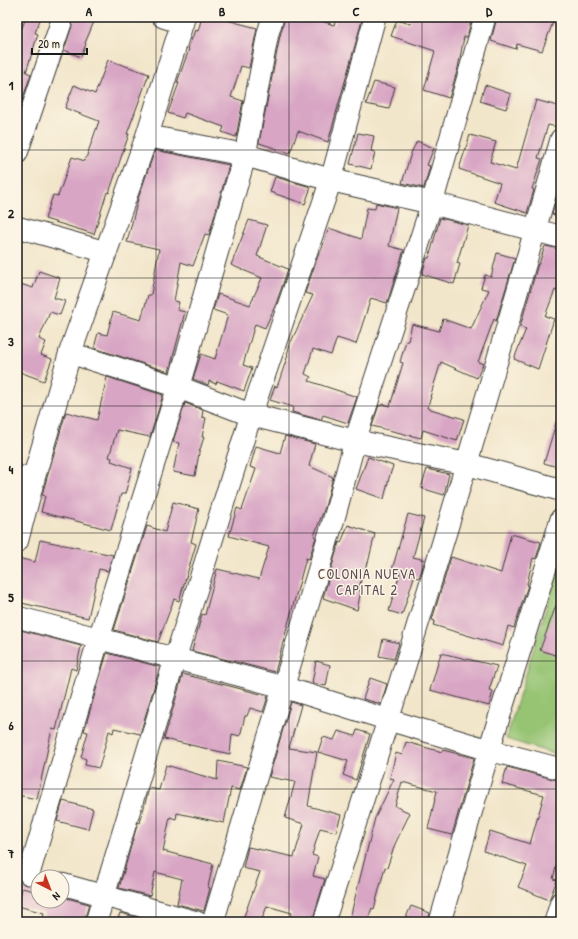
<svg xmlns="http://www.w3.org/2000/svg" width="578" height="939" font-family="'Patrick Hand',sans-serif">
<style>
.green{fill:#96c473;stroke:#597048}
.building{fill:#d8a5c4}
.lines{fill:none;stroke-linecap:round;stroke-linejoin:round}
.minor-casing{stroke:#3c3a36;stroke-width:23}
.tertiary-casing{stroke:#3c3a36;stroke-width:24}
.minor{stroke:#fff;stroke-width:21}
.tertiary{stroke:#fff;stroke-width:22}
.grid{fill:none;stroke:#1c1c1c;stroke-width:1;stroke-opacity:0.55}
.labels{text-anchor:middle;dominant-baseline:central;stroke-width:3;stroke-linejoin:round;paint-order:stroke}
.neighbourhood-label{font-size:14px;letter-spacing:1px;fill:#5e4c57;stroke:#fcf5e5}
.neatline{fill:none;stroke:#1c1c1c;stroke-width:1.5}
.grid-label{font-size:13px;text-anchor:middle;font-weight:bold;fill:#1c1c1c}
</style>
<rect width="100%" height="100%" fill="#fcf5e5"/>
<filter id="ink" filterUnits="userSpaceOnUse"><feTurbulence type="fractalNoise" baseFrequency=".025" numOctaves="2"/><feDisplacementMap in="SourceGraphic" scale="8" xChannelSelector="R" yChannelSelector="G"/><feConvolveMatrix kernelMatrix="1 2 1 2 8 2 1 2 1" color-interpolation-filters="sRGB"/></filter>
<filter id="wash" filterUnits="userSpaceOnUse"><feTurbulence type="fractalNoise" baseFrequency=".012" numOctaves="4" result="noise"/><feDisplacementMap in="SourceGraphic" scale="16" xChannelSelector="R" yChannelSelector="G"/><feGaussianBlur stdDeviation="0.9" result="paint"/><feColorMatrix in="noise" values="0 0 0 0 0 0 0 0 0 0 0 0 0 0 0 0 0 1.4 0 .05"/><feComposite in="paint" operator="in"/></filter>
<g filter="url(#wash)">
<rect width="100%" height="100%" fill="#f2e6ca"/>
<path class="green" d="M561 559V756L506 739Z"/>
<g id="blocks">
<path class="building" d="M26 17H41L35 33 38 34 26 72 31 74 17 116V25L22 28Z
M75 17H96L85 43 86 44 81 57 64 50Z
M202 17H215L257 28 249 68 241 66 231 97 243 101 236 137 222 132 224 127 185 113 183 118 168 113 179 83H177L189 49H188L195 30 198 31Z
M285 17H309L334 25 337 17H363L328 142 298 131 290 153 259 143 280 36Z
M413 17H472L467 37H464L458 68 449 98 424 90 435 51 391 36 397 20 410 24Z
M497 17H555L542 51 517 44 516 49 491 41Z
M108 60 149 74 127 134H129L109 193 107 192 94 234 45 219 53 195 58 196 72 157 85 161 99 121 65 108 74 85 95 94Z
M374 82 395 87 389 109 366 104Z
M485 85 511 94 506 109 480 101Z
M536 100 561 107V117L558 127 548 125 538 158 542 159 532 189 534 190 527 213 494 202 500 183 459 169 470 135 496 142 490 162 516 170Z
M358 133 374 136 371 151 375 152 371 169 350 164Z
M417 141 434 148 427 165 430 166 424 188 402 183 411 153Z
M155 150 229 165 209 235 205 234 193 266 181 262 174 301 179 302 177 310 185 312 169 372 94 348 98 333 107 335 113 312 141 320 148 295H151L159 249 127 242 138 199Z
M275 177 311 187 305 204 270 192Z
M557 198 561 199V217L552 214Z
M376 203 397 208 389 246 404 250 387 303 371 298 356 344 337 338 331 355 313 349 305 374 311 377 309 381 357 397 348 423 323 415 321 420 292 412 293 407 270 400 275 386 277 387 288 355H287L290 344 313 295 305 293 320 250 321 251 329 228 361 239 367 208 375 209Z
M440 218 468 225 457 263 460 264 454 284 422 274 427 258H429Z
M249 220 267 225 257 256 288 269 276 304 265 328 255 324 243 365 252 368 244 391 217 381 216 384 209 381 208 385 193 379 201 354 215 359 228 315 213 310 218 294 250 305 262 278 231 265Z
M545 246 561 249V292L555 290 545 316 554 319 538 369 514 359 526 329 520 327 538 264H539Z
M497 253 515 258 496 321 494 319 478 362 483 364 477 378 441 362 430 397H431L427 408 464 419 457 441 423 430 421 438 372 426 379 405 381 406 382 404 390 406 403 363 400 362 406 341H408L412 324 439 331 443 319 471 329 489 290 481 288 485 275 491 277Z
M39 271 60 278 54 298 65 301 60 315 50 312 39 339 46 342 41 355 52 359 44 381 17 371V283L33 288Z
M107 377 163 395 150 437 117 430 109 457 112 458 111 461 132 468 125 494H121L111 530 41 512 45 496 42 495 66 412 97 420Z
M185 403 203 410 202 417 206 418 202 437H204L199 453 195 476 173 472 179 443 173 442Z
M557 420H561V468L544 463Z
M285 436 315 444 309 466 333 477 325 507 314 536 316 537 309 559 306 558 275 672 192 651 202 614 205 615 217 569 259 579 269 547 229 536 237 508 242 510 256 469 250 467 256 446 280 453Z
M368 457 393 466 389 478 384 499 356 489Z
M427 469 449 474 444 495 421 488Z
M173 502 199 509 191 542 196 544 179 601 174 599 158 642 114 630 147 526 165 532Z
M408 514 424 518 413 557 425 560 419 578 414 577 402 615 389 611 400 573 392 570Z
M348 525 375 534 368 563H367L358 590 361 591 357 610 323 598 339 542 341 543Z
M511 534 541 542 536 559 533 558 527 584 528 585 514 628 508 626 503 646 433 625 435 621 432 620 451 557 501 573Z
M40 540 113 555 108 571 99 569 88 618 17 602V558L35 562Z
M559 597 561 598V657L540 650Z
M17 629 81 646 76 670 71 668 56 730 52 729 37 799 17 795Z
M383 639 399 643 394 659 379 656Z
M107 653 160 667 140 734 114 728 113 733 109 731 99 768 85 765 86 759 81 757 88 732 84 731Z
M441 653 497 666 489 690 493 691 489 706 430 690Z
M316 661 330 665 326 686 312 683Z
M183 674 268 696 263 712 250 708 247 716H245L240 736 232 734 230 754 164 739Z
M370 678 387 684 381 704 363 699Z
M291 702 301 705 289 748 317 752 308 806 341 815 336 832 320 828 312 855 318 857 313 876 325 879 312 922H289L292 913 267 906 261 922H252L243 919 260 872 243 868 248 847 294 857 304 824 285 818 295 782 269 777Z
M357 730 370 734 356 780 343 775 348 761 318 752 323 737 334 740 338 731 355 736Z
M406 742 442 752 443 750 474 758 452 835 428 829 437 791 402 782 395 806 410 813 395 844 387 868 385 867 374 909 372 908 367 922H349L375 818 394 779 390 778 396 753 402 755Z
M218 761 247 767 240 790 231 788 224 823 177 813 176 819 170 817 163 851 213 864 208 887 210 888 204 911 177 904 182 879 155 872 150 896 119 888 138 822 140 823 149 788 159 790 166 765 217 780Z
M507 767 561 781V848L553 879 557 880 549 900 518 887 527 866 484 851 490 831 530 844 544 795 502 784Z
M63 801 93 809 88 829 57 821Z
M22 888 38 892V901H62V897H63L89 904 84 922H42L44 913 18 906Z
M411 906 430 913 428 922H404Z
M120 913 144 919 143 922H117Z"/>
</g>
</g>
<g filter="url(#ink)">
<use href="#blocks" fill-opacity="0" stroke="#3c3a36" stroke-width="1"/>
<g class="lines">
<g class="minor-casing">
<path id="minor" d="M163 17 182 23
M17 153 63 17
M245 155 268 33 273 17
M17 227 106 252
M17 477H34
M17 617 283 687 389 720 489 750 561 769
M29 874 99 638 178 387 70 353
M62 884 197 922
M96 922 175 659 251 415 331 180 375 17
M213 922 335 515 355 441 432 203 485 17
M324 922C408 662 487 401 561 139
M440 922 489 750 561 519
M555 922 561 902"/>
</g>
<g class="tertiary-casing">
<path id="tertiary" d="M147 136 245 155 331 180 432 203 561 237
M245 155 178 387 251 415 355 441 467 464 561 490
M17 541 34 477 70 353 147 136 184 17"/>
</g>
<use href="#minor" class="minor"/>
<use href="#tertiary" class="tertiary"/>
</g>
</g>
<path class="grid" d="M156 17V922M289 17V922M422 17V922M17 150H561M17 278H561M17 406H561M17 533H561M17 661H561M17 789H561"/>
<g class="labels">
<g class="neighbourhood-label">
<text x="367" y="573">COLONIA NUEVA<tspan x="367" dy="16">CAPITAL 2</tspan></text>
</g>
</g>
<rect width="578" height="939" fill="none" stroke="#fcf5e5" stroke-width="44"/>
<g transform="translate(50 889) rotate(138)"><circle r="19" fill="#fcf5e5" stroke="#a29e95"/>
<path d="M0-3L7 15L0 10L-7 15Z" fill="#c8321e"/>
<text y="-6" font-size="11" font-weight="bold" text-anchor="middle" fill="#1c1c1c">N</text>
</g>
<path d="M32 48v6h55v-6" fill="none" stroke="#1c1c1c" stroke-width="2"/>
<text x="38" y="48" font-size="12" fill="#1c1c1c" stroke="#fcf5e5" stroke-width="3" paint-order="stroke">20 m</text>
<rect x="22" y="22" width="534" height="895" class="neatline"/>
<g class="grid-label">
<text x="89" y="16">A</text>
<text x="222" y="16">B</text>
<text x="356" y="16">C</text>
<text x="489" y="16">D</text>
<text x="11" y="90">1</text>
<text x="11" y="218">2</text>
<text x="11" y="346">3</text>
<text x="11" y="474">4</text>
<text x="11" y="602">5</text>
<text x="11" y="730">6</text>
<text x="11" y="858">7</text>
</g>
</svg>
